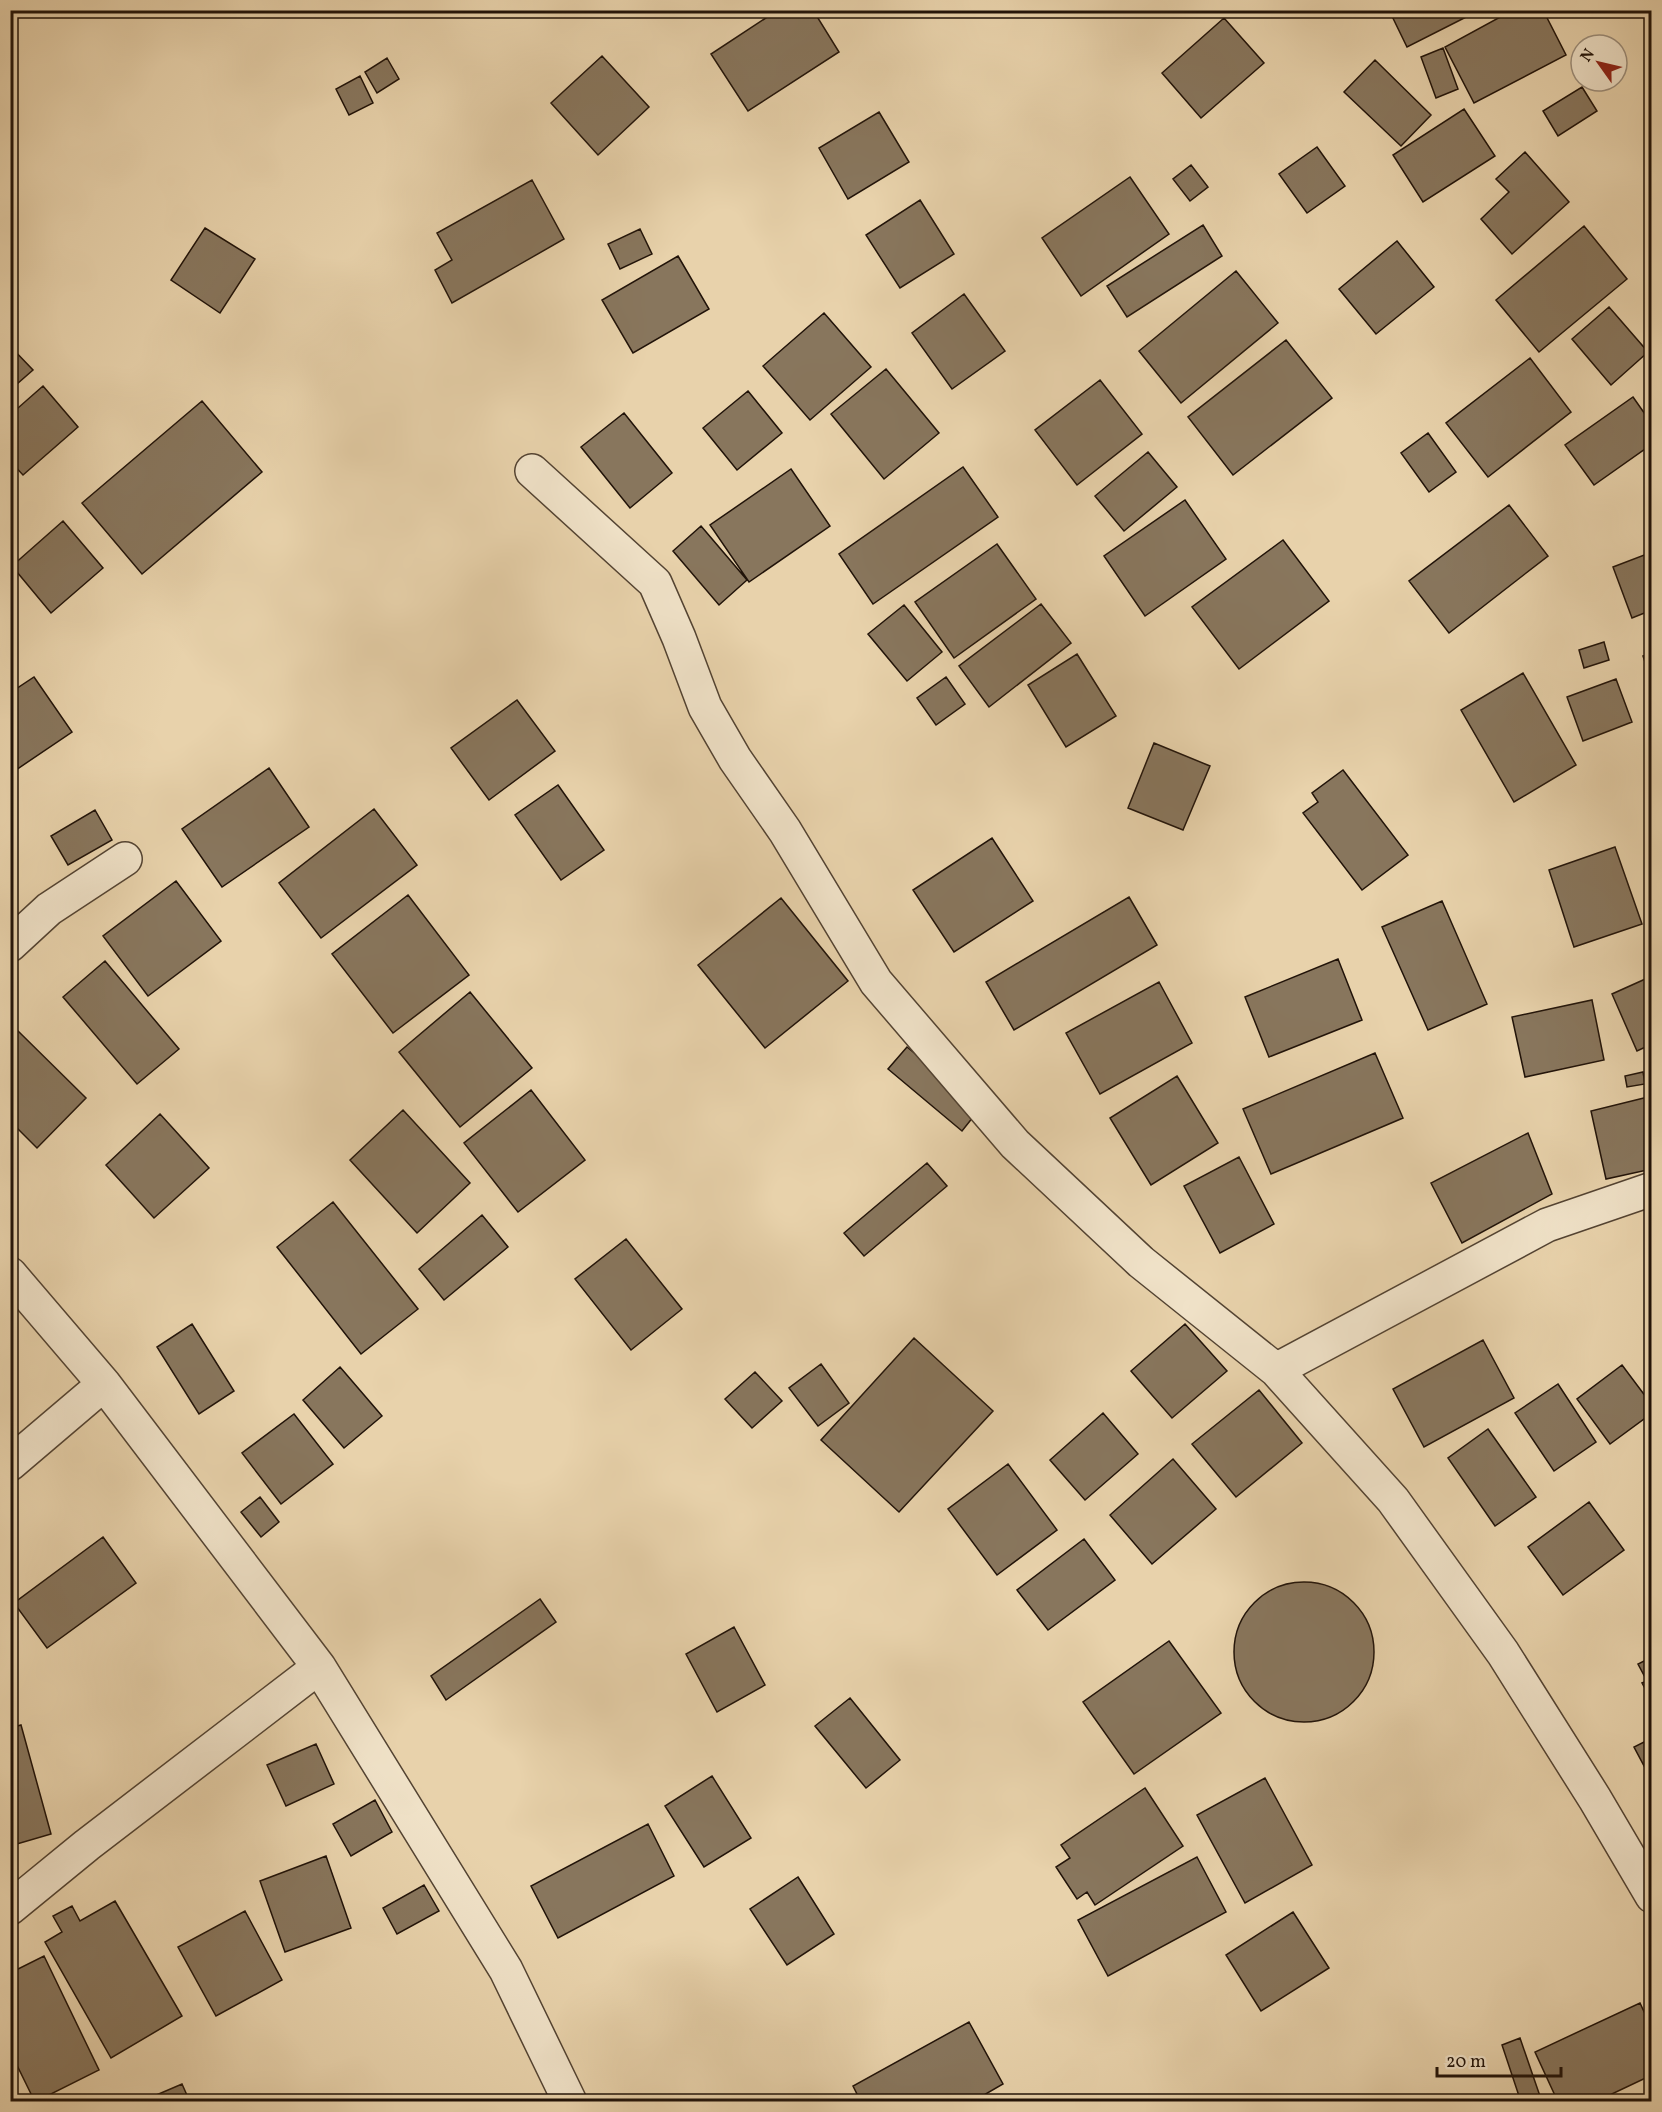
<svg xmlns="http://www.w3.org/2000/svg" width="1662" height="2112" font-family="Vollkorn,serif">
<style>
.building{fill:#88765d;stroke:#211309;stroke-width:1.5}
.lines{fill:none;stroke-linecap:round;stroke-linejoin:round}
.street-casing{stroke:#534332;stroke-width:36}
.street{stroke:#f0e2c8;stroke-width:33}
</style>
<rect width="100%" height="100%" fill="#e8d2ab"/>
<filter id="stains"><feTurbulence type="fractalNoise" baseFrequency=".00333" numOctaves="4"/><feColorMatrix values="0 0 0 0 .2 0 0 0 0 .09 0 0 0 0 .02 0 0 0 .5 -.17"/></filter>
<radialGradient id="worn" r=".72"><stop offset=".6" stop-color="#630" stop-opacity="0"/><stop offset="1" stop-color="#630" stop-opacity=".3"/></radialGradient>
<path class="building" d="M778 10H813L839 52 748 111 711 54Z
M1389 10H1480L1407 47Z
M1513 10H1543L1566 55 1474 103 1445 47Z
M1224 18 1264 63 1201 118 1162 73Z
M1443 48 1458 89 1436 98 1421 57Z
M602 56 649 107 598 155 551 103Z
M387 58 399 79 377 93 365 72Z
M1375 60 1431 115 1401 146 1344 92Z
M360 76 373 103 349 115 336 89Z
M1582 87 1597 111 1558 136 1543 111Z
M1464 109 1495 156 1423 202 1393 155Z
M879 112 909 162 848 199 819 148Z
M1317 147 1345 186 1307 213 1279 174Z
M1525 152 1569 202 1512 254 1481 219 1509 192 1496 179Z
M1191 165 1208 187 1190 201 1173 179Z
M1130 177 1169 234 1081 296 1042 238Z
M532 180 564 239 452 303 435 270 452 260 437 233Z
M920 200 954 254 900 288 866 235Z
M1203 225 1222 256 1127 317 1107 286Z
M1584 226 1627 279 1539 352 1496 300Z
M205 228 255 259 220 313 171 280Z
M640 229 652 254 620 269 608 244Z
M1397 241 1434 287 1376 334 1339 289Z
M678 256 709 309 633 353 602 300Z
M1236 271 1278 323 1181 403 1139 351Z
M964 294 1005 351 952 389 912 333Z
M1609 307 1648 352 1611 385 1572 339Z
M824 313 871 367 810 420 763 366Z
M1286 340 1332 398 1233 475 1188 417Z
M10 346 33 370 10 390Z
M1530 358 1571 412 1488 477 1446 423Z
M886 369 939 433 884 479 831 414Z
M1100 380 1142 434 1077 485 1035 430Z
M43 386 78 427 23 475 10 461V415Z
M748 391 782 433 737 470 703 428Z
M1633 397 1652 424V444L1594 485 1565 445Z
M202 401 262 472 142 574 82 503Z
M624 413 672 473 630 508 581 447Z
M1428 433 1456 472 1429 492 1401 453Z
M1148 452 1177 487 1124 531 1095 496Z
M963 467 998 517 873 604 839 554Z
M791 469 830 526 749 582 710 525Z
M1185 500 1226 559 1145 616 1104 556Z
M1509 505 1548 556 1449 633 1409 581Z
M63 521 103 568 51 613 12 566Z
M701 526 747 580 719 605 673 551Z
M1283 540 1329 601 1239 669 1192 607Z
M997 544 1036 599 954 658 915 602Z
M1652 552V610L1632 618 1613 567Z
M1041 604 1071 643 989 707 959 666Z
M904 605 942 652 907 681 868 634Z
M1604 642 1609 660 1584 668 1579 650Z
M1652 653V683L1643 656Z
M1077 654 1116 716 1066 747 1028 685Z
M1523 673 1576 765 1514 802 1461 710Z
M34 677 72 732 10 774V693Z
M946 677 965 704 936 725 917 698Z
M1616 679 1632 722 1583 741 1567 697Z
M517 700 555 751 489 800 451 748Z
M1154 743 1210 766 1183 830 1128 808Z
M269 768 309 827 222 887 182 829Z
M1343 770 1408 855 1362 890 1303 813 1318 802 1312 793Z
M558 785 604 850 561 880 515 815Z
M374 809 417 865 321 938 279 883Z
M95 810 112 840 68 865 51 836Z
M992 838 1033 901 954 952 913 890Z
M1615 847 1642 924 1574 947 1549 870Z
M176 881 221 941 148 996 103 936Z
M408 895 469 975 393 1033 332 954Z
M1129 897 1157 945 1014 1030 986 982Z
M781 898 848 981 765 1048 698 965Z
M1442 901 1487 1004 1428 1030 1382 927Z
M1338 959 1362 1020 1269 1057 1245 997Z
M105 961 179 1049 137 1084 63 997Z
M1652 976V1044L1637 1051 1612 994Z
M1159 982 1192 1043 1100 1094 1066 1033Z
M470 992 532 1068 460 1127 399 1052Z
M1592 1000 1604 1060 1525 1077 1512 1017Z
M16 1029 86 1098 37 1148 10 1121V1035Z
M907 1047 981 1107 962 1131 888 1069Z
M1375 1053 1403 1118 1271 1174 1243 1109Z
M1643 1072 1645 1084 1627 1087 1625 1076Z
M1177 1076 1218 1143 1151 1185 1110 1118Z
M531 1090 585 1160 518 1212 464 1143Z
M1652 1096V1169L1606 1179 1591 1111Z
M403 1110 470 1183 417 1233 350 1160Z
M160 1114 209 1168 154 1218 106 1165Z
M1528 1133 1552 1194 1462 1243 1431 1183Z
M1239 1157 1274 1224 1220 1253 1184 1186Z
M927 1163 947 1186 864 1256 844 1233Z
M333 1202 418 1309 361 1354 277 1247Z
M482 1215 508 1247 444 1300 419 1269Z
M626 1239 682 1309 631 1350 575 1279Z
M192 1324 234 1391 199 1414 157 1347Z
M1185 1324 1227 1371 1172 1418 1131 1371Z
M914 1338 993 1411 899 1512 821 1440Z
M1483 1340 1514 1398 1424 1447 1393 1389Z
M821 1364 849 1403 818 1426 789 1388Z
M1622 1365 1652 1405V1413L1610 1444 1577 1399Z
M340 1367 382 1416 344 1448 303 1400Z
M755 1372 782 1401 752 1428 725 1399Z
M1558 1384 1596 1442 1554 1471 1515 1413Z
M1259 1390 1302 1443 1236 1497 1192 1444Z
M1103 1413 1138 1454 1085 1500 1050 1460Z
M294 1414 333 1464 281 1504 242 1453Z
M1488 1429 1536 1497 1495 1526 1448 1458Z
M1173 1459 1216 1509 1152 1564 1110 1515Z
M1008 1464 1057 1530 997 1575 948 1509Z
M260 1497 279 1522 261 1537 241 1512Z
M1589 1502 1624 1550 1563 1595 1528 1547Z
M103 1537 136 1583 47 1648 14 1603Z
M1084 1539 1115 1580 1048 1630 1017 1590Z
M1234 1652a70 70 0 1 1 140 0a70 70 0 1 1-140 0Z
M540 1599 556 1622 446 1700 431 1676Z
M734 1627 765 1685 717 1712 686 1654Z
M1169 1641 1221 1713 1134 1774 1083 1702Z
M1652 1657V1701L1642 1683 1647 1681 1638 1664Z
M850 1698 900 1760 866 1788 815 1726Z
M21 1725 51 1834 10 1846V1728Z
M1652 1738V1781L1634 1747Z
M316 1744 334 1784 286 1806 267 1765Z
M712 1776 751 1838 704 1867 665 1806Z
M1265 1778 1312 1865 1245 1903 1197 1815Z
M1145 1788 1183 1846 1095 1905 1087 1892 1077 1899 1056 1867 1070 1858 1061 1845Z
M375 1800 392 1832 351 1856 333 1824Z
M648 1824 674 1876 558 1938 531 1886Z
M326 1856 351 1928 285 1952 260 1881Z
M1197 1857 1226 1912 1108 1976 1078 1920Z
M798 1877 834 1934 787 1965 750 1909Z
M424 1885 439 1911 397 1934 383 1908Z
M115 1901 182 2016 111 2058 45 1942 62 1932 53 1916 72 1906 80 1921Z
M245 1911 282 1980 216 2016 178 1947Z
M1293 1912 1329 1968 1261 2011 1226 1955Z
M44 1956 99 2070 35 2102 10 2051V1973Z
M1640 2003 1652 2029V2075L1595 2102H1558L1535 2052Z
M969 2022 1003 2084 972 2102H861L853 2086Z
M1520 2038 1542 2102H1521L1502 2045Z
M182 2084 190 2102H140Z"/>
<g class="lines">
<g class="street-casing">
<path id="street" d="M532 471 655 583 679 638 705 707 735 759 785 831 876 982 1015 1144 1141 1262 1276 1370 1393 1500 1503 1653 1595 1799 1652 1896
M10 945 49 909 125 859
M10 1274 104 1384 319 1667 506 1970 570 2102
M1276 1370 1547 1225 1652 1189
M10 1464 104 1384
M10 1908 87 1845 319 1667"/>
</g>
<use href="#street" class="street"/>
</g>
<rect width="1662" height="2112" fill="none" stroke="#e8d2ab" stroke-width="36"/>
<rect x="12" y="12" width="1638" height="2088" fill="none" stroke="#211309" stroke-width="3"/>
<rect x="18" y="18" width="1626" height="2076" fill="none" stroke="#211309" stroke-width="1.5"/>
<g transform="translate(1599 63) rotate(304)"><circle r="28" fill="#f0e2c8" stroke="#9d8f7c" stroke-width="1.5"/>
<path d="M0-4.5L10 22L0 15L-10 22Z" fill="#8f2418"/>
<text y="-9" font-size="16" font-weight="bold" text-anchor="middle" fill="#211309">N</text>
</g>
<path d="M1437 2067v9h124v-9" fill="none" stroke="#211309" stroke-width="3"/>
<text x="1446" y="2067" font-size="18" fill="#211309" stroke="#f0e2c8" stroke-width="4.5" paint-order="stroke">20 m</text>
<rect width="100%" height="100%" filter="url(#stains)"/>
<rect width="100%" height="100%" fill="url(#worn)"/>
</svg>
